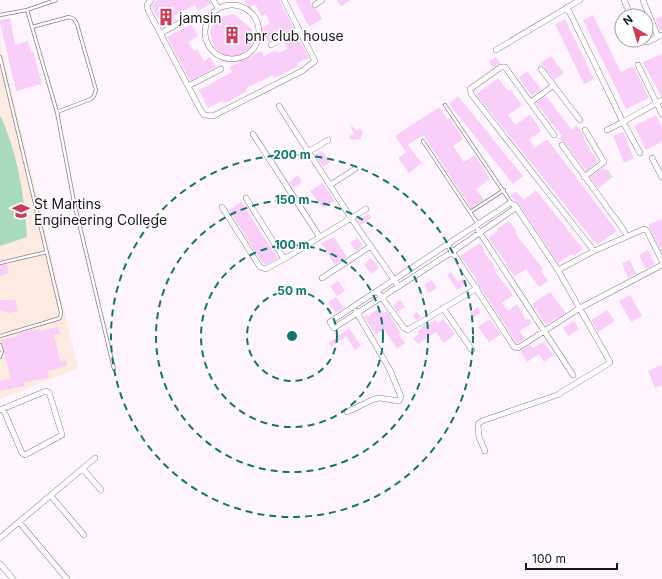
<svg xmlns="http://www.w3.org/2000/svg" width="662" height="579" font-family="Inter,sans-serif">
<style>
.education{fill:#fdeae1}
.green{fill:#a8dabe}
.building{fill:#f9cff9}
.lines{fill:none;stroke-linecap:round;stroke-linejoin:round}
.lane-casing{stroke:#8c7e8b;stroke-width:4}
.street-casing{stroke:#8c7e8b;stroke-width:6}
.lane{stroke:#fff;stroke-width:2.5}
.street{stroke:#fff;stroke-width:5}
.ring{fill:none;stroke:#0f766e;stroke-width:2;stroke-dasharray:7 5}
.labels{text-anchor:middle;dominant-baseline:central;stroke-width:3;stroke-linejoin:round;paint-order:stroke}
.poi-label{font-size:14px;fill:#1c161c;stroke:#fff;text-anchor:start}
.centre{fill:#0f766e;stroke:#fff;stroke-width:2}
.ring-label{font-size:12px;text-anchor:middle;font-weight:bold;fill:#0f766e;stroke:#fff;stroke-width:3;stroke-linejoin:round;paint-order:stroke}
</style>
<rect width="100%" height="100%" fill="#fef5fe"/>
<path class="education" d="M0 41 78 368 0 399Z"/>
<path class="green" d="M0 115C18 154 24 195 27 237L0 246Z"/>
<path class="building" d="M157 0H209L211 4 198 11 195 5 174 16 176 20 163 27 151 6Z
M244 0H279L294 28 268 42 260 29 270 23 265 14 262 17 255 4 251 6 252 13Z
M295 0H310L312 7 316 9 322 19 309 27Z
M337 0H351L341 6Z
M234 14 252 29 251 46 243 57H228L220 54 213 44 210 31 214 23 221 17Z
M593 15 621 72 633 66 649 98 626 109 583 20Z
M662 16V31H660L655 19Z
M10 18 15 45 28 41 31 52 33 51 42 84 16 91 0 23V20Z
M565 19 594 79 584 84 555 24Z
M191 24 198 36 188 42 194 51 197 49 204 61 210 57 216 67 190 81 167 37Z
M297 35 309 58 297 63 298 66 274 78 273 75 259 82 246 88 247 91 224 104 222 101 208 108 199 90 232 72 229 67 261 51 264 56 276 50 278 53 287 49 284 42Z
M662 54V96H661L643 62Z
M551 56 564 73 554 80 541 63Z
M496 57 500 63 493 68 489 61Z
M527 71 541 89 532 96 519 78Z
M498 78 508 91 510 89 522 105 508 115 516 125 530 114 541 131 529 140 535 148 547 139 617 231 597 245 476 94Z
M458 96 523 176 513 184 449 104Z
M546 96 572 130 577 125 585 138 584 140 590 148 589 149 598 161 586 171 565 143 558 138 562 136 536 103Z
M439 107 448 120 450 118 463 139 453 146 464 162 475 155 490 179 476 189 484 200 471 208 423 135 408 145 422 163 409 173 398 158 406 152 395 136Z
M656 115 662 127V142L646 150 634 126Z
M349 123 357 131 359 128 363 131 360 140 349 139 350 135 354 134Z
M623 132 634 158 624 163 613 136Z
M322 151 330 162 323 167 315 155Z
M603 168 605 170 607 169 613 177 598 188 590 177Z
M298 175 302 182 293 189 289 182Z
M323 183 334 201 323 208 310 191Z
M536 190 583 249 574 256 572 254 558 263 518 203 510 196 516 191 524 200Z
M241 202 278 258 266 265 261 261 229 210Z
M369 214 371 218 361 225 357 220Z
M662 219V252L648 225Z
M509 221 517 232 515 233 543 269 541 271 548 281 539 287 526 269 515 276 509 269 505 264H507L488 238 498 230 497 229Z
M334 237 347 257 335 265 321 243Z
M357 238 363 246 356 251 350 243Z
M480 243 485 251H483L494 265 496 273 513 295 502 303 508 311 517 304 526 320 528 318 532 323 520 331 525 339 517 344 475 279 476 278 460 256Z
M648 250 655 264 646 269 639 255Z
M371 258 379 268 371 274 364 264Z
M630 260 636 274 628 278 622 263Z
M7 264 9 273 0 276V266Z
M451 272 458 282 463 279 467 283 457 290 447 275Z
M432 280 437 288 429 293 424 285Z
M338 281 345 291 337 296 330 286Z
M550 292 566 313 546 325 532 304Z
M630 295 642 316 631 322 619 301Z
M336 297 344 308 336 313 328 302Z
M0 300H15L18 311 9 313 0 310Z
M400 300 405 307 397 312 393 305Z
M478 307 481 312 473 318 470 313Z
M379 308 383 314 387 311 401 333 399 335 405 343 397 349 384 329 376 335 364 317 367 314 368 316Z
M607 310 615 321 598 332 591 320Z
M417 312 421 317 416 320 413 315Z
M443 319 455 334 444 343 436 332 418 344 413 338 419 334 417 332 422 328 421 327 426 324 427 326 435 320 438 323Z
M490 319 501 334 489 342 478 327Z
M574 321 579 329 568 336 563 328Z
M58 327 60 334 54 335 60 361 66 359 67 366 48 371 49 378 24 382 25 386 0 391V381L11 379 1 340 18 336V334L23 332 40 329V331Z
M349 328 361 346 355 350 346 336 331 347 329 343Z
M543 342 554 355 544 362 539 354 527 362 520 351 530 345 533 348Z
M662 365V385L655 388 648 371Z"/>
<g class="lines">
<g class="lane-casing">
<path id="lane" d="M27 10 56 0
M0 15 27 10 57 112 74 202 114 369
M32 27 69 17 74 19 77 24 96 90 94 96 91 99 57 112
M0 57 61 312 60 318 57 319 0 336
M445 105 512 204
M423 141 470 212 504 190
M470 212 478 224
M0 263 47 252
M0 345 2 351 0 357"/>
</g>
<g class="street-casing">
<path id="street" d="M151 0 147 5 148 10 200 109 204 115 213 116 302 71 315 61 284 0
M213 0 218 8
M624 0 631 16
M643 0 658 37
M205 32a27 27 0 1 1 54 0a27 27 0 1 1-54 0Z
M315 5 322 0
M567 7 623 122 662 100
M161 33 187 19
M641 40 647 42 662 35
M271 45 299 29
M496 50 580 0
M638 65 662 114
M541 69 580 120
M188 86 221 69
M531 102 554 85
M279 106 351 218 397 284
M607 130 623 122 640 153
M253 134 319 236
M554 135 505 67H501L470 89 471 94 594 251
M562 145 625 232
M308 152 328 140
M652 158 662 177
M584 177 604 162 585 130
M330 185 355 169
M222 207 260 267 266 269 284 259 246 198
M478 230 573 375
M448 245 514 347 518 348 580 308 662 265
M284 259 366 209
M558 270 594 251 644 229 647 231 662 261
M322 278 371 246
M379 294 404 328 408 330 477 288
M443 308 472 350
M0 410 46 391 49 392 62 435 25 455 22 453 3 409
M347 412 374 399 380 398 399 401 401 397 390 370 356 311
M485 451 479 437 478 424 482 421 557 395 608 364 610 362 558 270 515 205 510 203 330 322 334 328 452 252 514 209 515 205
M83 469 101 490
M51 496 84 535
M19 522 67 579
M0 538 95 458
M0 564 13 579"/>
</g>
<use href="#lane" class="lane"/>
<use href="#street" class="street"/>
</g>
<g class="ring">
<circle cx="292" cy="336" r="45"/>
<circle cx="292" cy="336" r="91"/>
<circle cx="292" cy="336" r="136"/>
<circle cx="292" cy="336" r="181"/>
</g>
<defs>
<g id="building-bare" transform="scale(1.38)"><path d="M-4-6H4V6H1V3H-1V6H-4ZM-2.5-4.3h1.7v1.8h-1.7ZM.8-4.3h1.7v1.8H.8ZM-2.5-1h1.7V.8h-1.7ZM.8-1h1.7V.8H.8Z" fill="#cc3c58" stroke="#fff" stroke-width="2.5" paint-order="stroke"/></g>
<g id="university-bare" transform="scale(1.38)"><path d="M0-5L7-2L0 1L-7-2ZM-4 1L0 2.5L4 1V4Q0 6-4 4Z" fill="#cc3c58" stroke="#fff" stroke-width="2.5" paint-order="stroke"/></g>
</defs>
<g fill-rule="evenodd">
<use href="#building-bare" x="166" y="17"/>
<use href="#building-bare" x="232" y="35"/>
<use href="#university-bare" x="21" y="211"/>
</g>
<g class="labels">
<g class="poi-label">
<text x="179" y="17">jamsin</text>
<text x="245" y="35">pnr club house</text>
<text x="34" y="203">St Martins<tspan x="34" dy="16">Engineering College</tspan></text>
</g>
</g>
<circle cx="292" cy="336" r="6" class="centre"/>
<g class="ring-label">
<text x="292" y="159">200 m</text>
<text x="292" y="204">150 m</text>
<text x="292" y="249">100 m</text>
<text x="292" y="295">50 m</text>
</g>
<g transform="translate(634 28) rotate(322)"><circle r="19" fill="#ffffff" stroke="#a4a2a4"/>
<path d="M0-3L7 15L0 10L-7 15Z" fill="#cc3c58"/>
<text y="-6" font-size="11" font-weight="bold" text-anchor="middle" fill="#1c161c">N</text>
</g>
<path d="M526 563v6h91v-6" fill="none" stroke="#1c161c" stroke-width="2"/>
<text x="532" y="563" font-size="12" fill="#1c161c" stroke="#ffffff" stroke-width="3" paint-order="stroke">100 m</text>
</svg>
